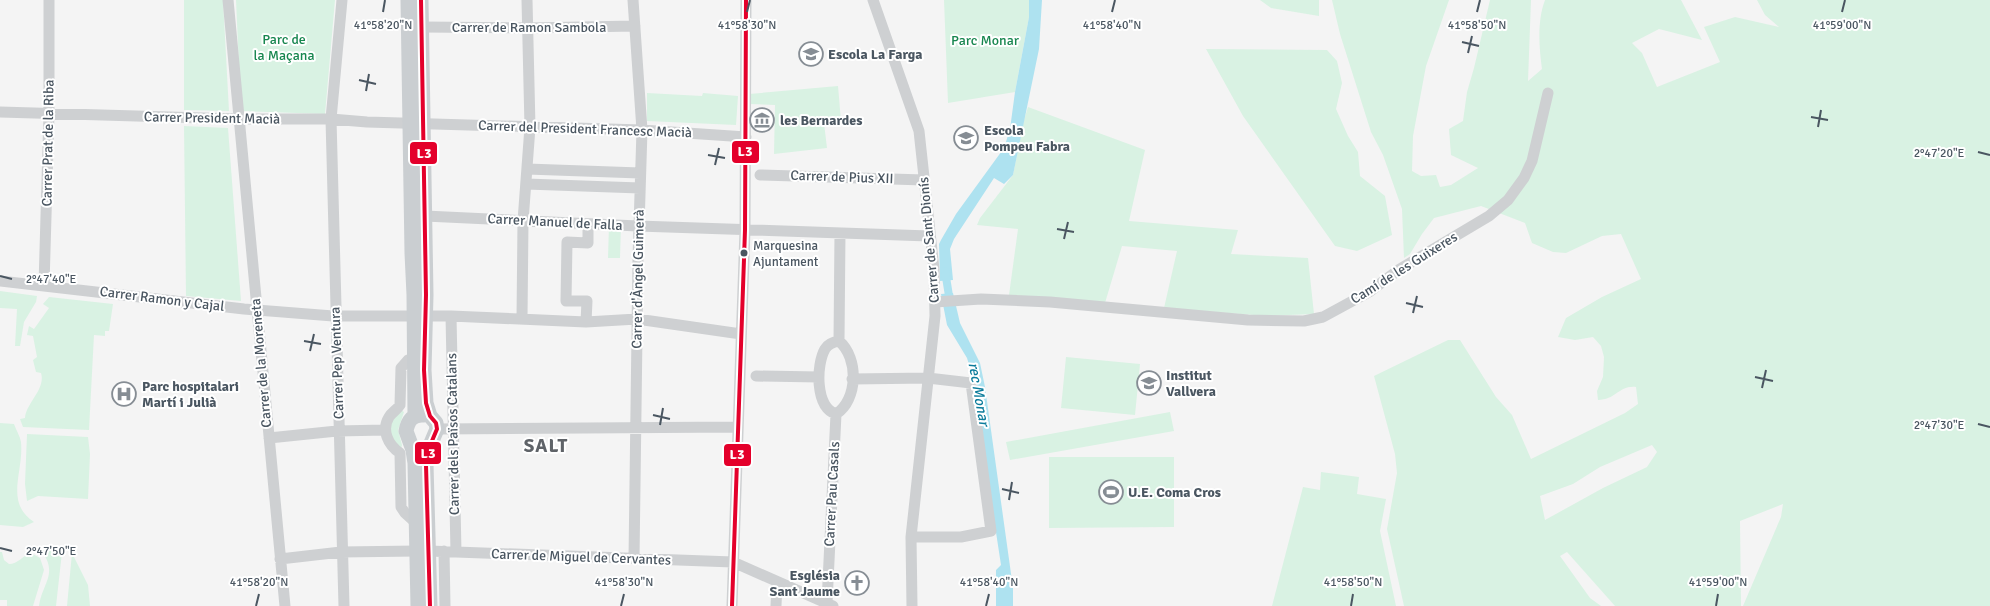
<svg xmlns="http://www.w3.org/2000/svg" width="1990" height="606" font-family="Signika,sans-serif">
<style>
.green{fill:#d9f2e3;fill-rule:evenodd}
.water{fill:#aee2f0}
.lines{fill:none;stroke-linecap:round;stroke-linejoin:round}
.canal{stroke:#aee2f0;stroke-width:8}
.minor{stroke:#ced0d2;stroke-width:11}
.major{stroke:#caced1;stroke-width:15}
.bus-1-casing{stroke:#fff;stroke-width:8}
.bus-1{stroke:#e4002b;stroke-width:4}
.ticks{fill:none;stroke:#4a5661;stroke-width:2}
.bus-dot{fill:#4a5661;stroke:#fff;stroke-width:2}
.labels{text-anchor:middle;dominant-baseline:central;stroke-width:4;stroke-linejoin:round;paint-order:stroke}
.bus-label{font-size:13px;fill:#4a5661;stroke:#fff;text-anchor:start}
.street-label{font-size:14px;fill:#4a5661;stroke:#fff}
.park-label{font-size:14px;fill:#17864f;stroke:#fff}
.poi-label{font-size:14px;font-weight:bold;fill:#4a5661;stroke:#fff;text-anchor:start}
.water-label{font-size:15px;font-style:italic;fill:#0c7c9b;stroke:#fff}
.district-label{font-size:19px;font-weight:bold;letter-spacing:1px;fill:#5f6368;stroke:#fff}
.ticks-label{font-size:12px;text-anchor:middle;fill:#4a5661;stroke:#fff;stroke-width:4;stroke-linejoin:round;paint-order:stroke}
.line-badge{stroke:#fff;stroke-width:2}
.badge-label{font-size:14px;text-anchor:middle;font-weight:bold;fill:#fff}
</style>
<rect width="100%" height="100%" fill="#f4f4f4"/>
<path class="green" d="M184 0H223L229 111 184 110Z
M236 0H335L325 114 241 111Z
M944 0H1029V17L1015 92 948 103Z
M1260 0H1319V16L1271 8Z
M1332 0H1449L1426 66 1413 136 1412 171 1421 176 1436 175 1440 187 1451 185 1478 168 1451 155 1449 129 1463 121 1467 92 1474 68 1490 0H1531L1528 81 1542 69C1539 47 1537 21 1545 0H1681L1702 40 1659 29 1632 43 1642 53 1657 87 1720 62 1704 27 1735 17 1779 27 1765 15 1757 0H1990V606H1743L1781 517 1783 504 1740 521 1741 606H1615L1567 552 1560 556 1590 598 1601 606H1404L1387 529 1397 473 1395 454 1374 376 1448 340H1460L1496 397 1512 415 1531 459 1625 413 1638 404 1636 387C1619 385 1616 400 1598 400L1597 391 1603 377 1604 357 1601 346 1593 337 1575 340 1558 337 1566 318 1602 297 1641 279 1621 234 1602 236 1566 253 1553 252 1532 243 1525 223 1481 206 1434 218 1422 234 1410 254 1404 258 1402 209 1383 155 1371 132 1340 34ZM1652 445 1657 452 1647 467 1603 488 1545 520 1540 496 1573 484 1600 467Z
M1206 49 1327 50 1337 61 1342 83 1336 109 1348 136 1358 152 1360 176 1385 196 1392 235 1357 251 1335 246 1243 116Z
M838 86 841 121 824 123 827 148 774 154 775 105 750 104 749 94Z
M647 93 702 96 703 93 738 96 736 125 647 121Z
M1028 107 1145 150 1129 221 1238 230 1231 254 1308 258 1314 314 1266 316 1164 308 1177 251 1122 246 1105 303 1009 295 1018 229 977 225 980 218 1013 175 1024 120Z
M184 126 228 128 241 301 186 296Z
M609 225H621L620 258H608Z
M0 291 37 296 36 302 24 322 20 346H15L17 309 0 308Z
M49 297 113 304 109 331H105V336L94 335 89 430 23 427 20 419 25 418C26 403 46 389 41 373L36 372 33 360 37 357 33 336 27 335 29 326 34 329 49 308 43 304Z
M1066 357 1140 364 1135 415 1061 408Z
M401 410 404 412 398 430 402 445 401 450 388 434 394 414Z
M1170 412 1174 431 1010 460 1006 442Z
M0 423 14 424C16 430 20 436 21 442 24 473 4 502 34 522L23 527 0 525Z
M27 434 88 437 90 454 88 499 38 496 27 501 25 484Z
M1049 457H1174V527L1049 528Z
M1321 472 1359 477 1357 494 1386 499 1380 531 1396 606H1272L1303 487 1320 490Z
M41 550H58L62 552 56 606H39C42 583 59 574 41 550Z
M0 552H2L4 560 9 564C18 564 22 556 31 553L40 558 44 570 33 606H7V600H0Z
M72 553 88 585 90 606H67Z"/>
<path class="water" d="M1029 0H1042L1039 49 1013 175 1004 184 994 178 954 239 950 249 953 280 940 281 939 244 941 240 956 214 1004 148 1010 129 1015 92 1029 17Z
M953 293 960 323 980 363 985 387 1013 588V606H996V570L1001 565 972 375 967 358 947 325 941 294Z"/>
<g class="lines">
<path class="canal" d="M945 271 950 302"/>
<path class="minor" d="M228 0 285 606
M342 0 331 119 344 606
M633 0 642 130 638 259 634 559
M873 0 919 131 934 269 935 316 911 537 912 606
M422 27 527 28 635 26
M0 112 238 119H331L367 122 642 130 746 137
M527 169 640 173
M760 175 924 180
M526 184 640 188
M425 216 638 226 929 236
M0 281 244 309 333 316H451L586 322 637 319 741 334
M44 285 49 113V0
M935 302 981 299 1050 302 1248 320 1304 321 1323 317 1369 292 1400 269 1489 216 1508 200 1524 178 1532 161 1548 93
M451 316 456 552
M522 319 523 221 530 127 527 0
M586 322 587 301H566L567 242 588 243V224
M839 341C859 358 858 400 836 414 815 407 816 365 825 349 828 344 833 342 839 341Z
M839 341 840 233
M413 358 408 360 401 368 400 405C397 410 392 412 389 417 381 430 388 445 400 453L401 507 405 513 416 523
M756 376 819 377
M852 379 928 378 971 383 991 531 961 537H911
M437 429 738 427
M269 438 337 431 385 430
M429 551 733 562 833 606
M444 551 445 606
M280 559 341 552 417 551
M827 603 836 414
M732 606 745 230 746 0
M776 606 777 582"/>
<path class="major" d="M408 0 412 253 414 295 415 415
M421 0 426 295 424 370 426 403 430 416 436 423 437 429 429 448 426 465 430 606
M418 606 415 463 413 450 406 431C408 420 413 414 424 415"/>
<g class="bus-1-casing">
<path id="bus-1" d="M421 0 426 295 424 370 426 403 430 416 436 423 437 429 429 448 426 465 430 606
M732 606 745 230 746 0"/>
</g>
<use href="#bus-1" class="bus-1"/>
</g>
<path class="ticks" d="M383 12 385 0M747 12 750 0M1112 12 1115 0M1477 12 1480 0M1842 12 1845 0M1462 42 1479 46M1468 53 1472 36M359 80 376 84M366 91 369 74M1811 117 1828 120M1818 127 1821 110M1978 152 1990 155M708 155 725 158M715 165 719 148M1057 229 1074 232M1064 239 1068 222M0 276 12 279M1406 303 1423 307M1413 313 1417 296M304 341 321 344M310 351 314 334M1755 377 1773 381M1762 388 1766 370M653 415 670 419M1978 424 1990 427M660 425 663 408M1002 489 1019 493M1009 500 1012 482M0 548 12 551M256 606 259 594M621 606 624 594M986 606 989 594M1351 606 1353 594M1716 606 1718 594"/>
<defs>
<g id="school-ring" transform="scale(1.25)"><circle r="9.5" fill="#fff" stroke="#868d94" stroke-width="1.5"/><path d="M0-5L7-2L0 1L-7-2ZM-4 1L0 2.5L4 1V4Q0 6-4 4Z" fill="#868d94"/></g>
<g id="museum-ring" transform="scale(1.25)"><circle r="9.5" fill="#fff" stroke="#868d94" stroke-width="1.5"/><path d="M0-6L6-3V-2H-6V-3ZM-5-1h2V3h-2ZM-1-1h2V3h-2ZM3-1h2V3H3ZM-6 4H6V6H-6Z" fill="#868d94"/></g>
<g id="hospital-ring" transform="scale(1.25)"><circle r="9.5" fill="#fff" stroke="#868d94" stroke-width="1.5"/><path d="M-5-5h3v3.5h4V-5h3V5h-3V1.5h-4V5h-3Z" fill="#868d94"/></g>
<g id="stadium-ring" transform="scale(1.25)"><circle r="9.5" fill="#fff" stroke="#868d94" stroke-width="1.5"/><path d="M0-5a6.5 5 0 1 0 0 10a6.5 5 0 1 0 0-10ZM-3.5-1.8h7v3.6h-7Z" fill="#868d94"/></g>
<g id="church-ring" transform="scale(1.25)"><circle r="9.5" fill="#fff" stroke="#868d94" stroke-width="1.5"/><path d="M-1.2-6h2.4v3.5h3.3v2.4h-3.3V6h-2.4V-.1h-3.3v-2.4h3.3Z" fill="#868d94"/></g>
</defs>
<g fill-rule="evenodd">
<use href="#school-ring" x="811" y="54"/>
<use href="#museum-ring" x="762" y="120"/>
<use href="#school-ring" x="966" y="138"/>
<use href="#school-ring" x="1149" y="383"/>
<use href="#hospital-ring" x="124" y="394"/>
<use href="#stadium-ring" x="1111" y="492"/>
<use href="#church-ring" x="857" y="583"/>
</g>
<circle class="bus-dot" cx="744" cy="253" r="4.5"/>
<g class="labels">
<g class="bus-label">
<text x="753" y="246">Marquesina<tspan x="753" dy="16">Ajuntament</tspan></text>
</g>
<g class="street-label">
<text x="529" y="27">Carrer de Ramon Sambola</text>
<text transform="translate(212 118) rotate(1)">Carrer President Macià</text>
<text transform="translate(585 129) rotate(2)">Carrer del President Francesc Macià</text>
<text transform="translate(48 143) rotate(-89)">Carrer Prat de la Riba</text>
<text transform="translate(842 177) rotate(2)">Carrer de Pius XII</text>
<text transform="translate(555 222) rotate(3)">Carrer Manuel de Falla</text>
<text transform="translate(929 240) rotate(-95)">Carrer de Sant Dionís</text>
<text transform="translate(1404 268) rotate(-32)">Camí de les Guixeres</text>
<text transform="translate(638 279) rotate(-89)">Carrer d'Àngel Guimerà</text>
<text transform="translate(162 299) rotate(7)">Carrer Ramon y Cajal</text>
<text transform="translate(261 363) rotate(-95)">Carrer de la Moreneta</text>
<text transform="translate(337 363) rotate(-92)">Carrer Pep Ventura</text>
<text transform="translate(453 434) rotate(-91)">Carrer dels Països Catalans</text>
<text transform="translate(832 494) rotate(-87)">Carrer Pau Casals</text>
<text transform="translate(581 557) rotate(2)">Carrer de Miguel de Cervantes</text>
</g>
<g class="park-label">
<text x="284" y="39">Parc de<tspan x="284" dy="16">la Maçana</tspan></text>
<text x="985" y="40">Parc Monar</text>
</g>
<g class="poi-label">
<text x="828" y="54">Escola La Farga</text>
<text x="780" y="120">les Bernardes</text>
<text x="984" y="130">Escola<tspan x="984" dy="16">Pompeu Fabra</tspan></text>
<text x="1166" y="375">Institut<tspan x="1166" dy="16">Vallvera</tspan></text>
<text x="142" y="386">Parc hospitalari<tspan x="142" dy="16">Martí i Julià</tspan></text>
<text x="1128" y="492">U.E. Coma Cros</text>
<text x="840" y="575" text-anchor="end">Església<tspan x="840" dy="16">Sant Jaume</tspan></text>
</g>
<g class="water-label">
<text transform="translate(979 394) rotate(80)">rec Monar</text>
</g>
<g class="district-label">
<text x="546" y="446">SALT</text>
</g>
</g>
<g class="ticks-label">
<text x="383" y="29">41°58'20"N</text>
<text x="747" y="29">41°58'30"N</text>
<text x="1112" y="29">41°58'40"N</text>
<text x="1477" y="29">41°58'50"N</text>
<text x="1842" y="29">41°59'00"N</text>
<text x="1939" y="157">2°47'20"E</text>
<text x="51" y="283">2°47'40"E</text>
<text x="1939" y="429">2°47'30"E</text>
<text x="51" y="555">2°47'50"E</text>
<text x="624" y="586">41°58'30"N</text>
<text x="989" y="586">41°58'40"N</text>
<text x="1353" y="586">41°58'50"N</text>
<text x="1718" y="586">41°59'00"N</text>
<text x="259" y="586">41°58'20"N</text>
</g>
<g class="line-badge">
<rect x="731" y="140" width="29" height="24" rx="5" fill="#e4002b"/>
<rect x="409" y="141" width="29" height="24" rx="5" fill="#e4002b"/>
<rect x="414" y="441" width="28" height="24" rx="5" fill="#e4002b"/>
<rect x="723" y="443" width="29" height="24" rx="5" fill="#e4002b"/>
</g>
<g class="badge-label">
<text x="745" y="156">L3</text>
<text x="424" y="158">L3</text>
<text x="428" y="458">L3</text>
<text x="737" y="459">L3</text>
</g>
</svg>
